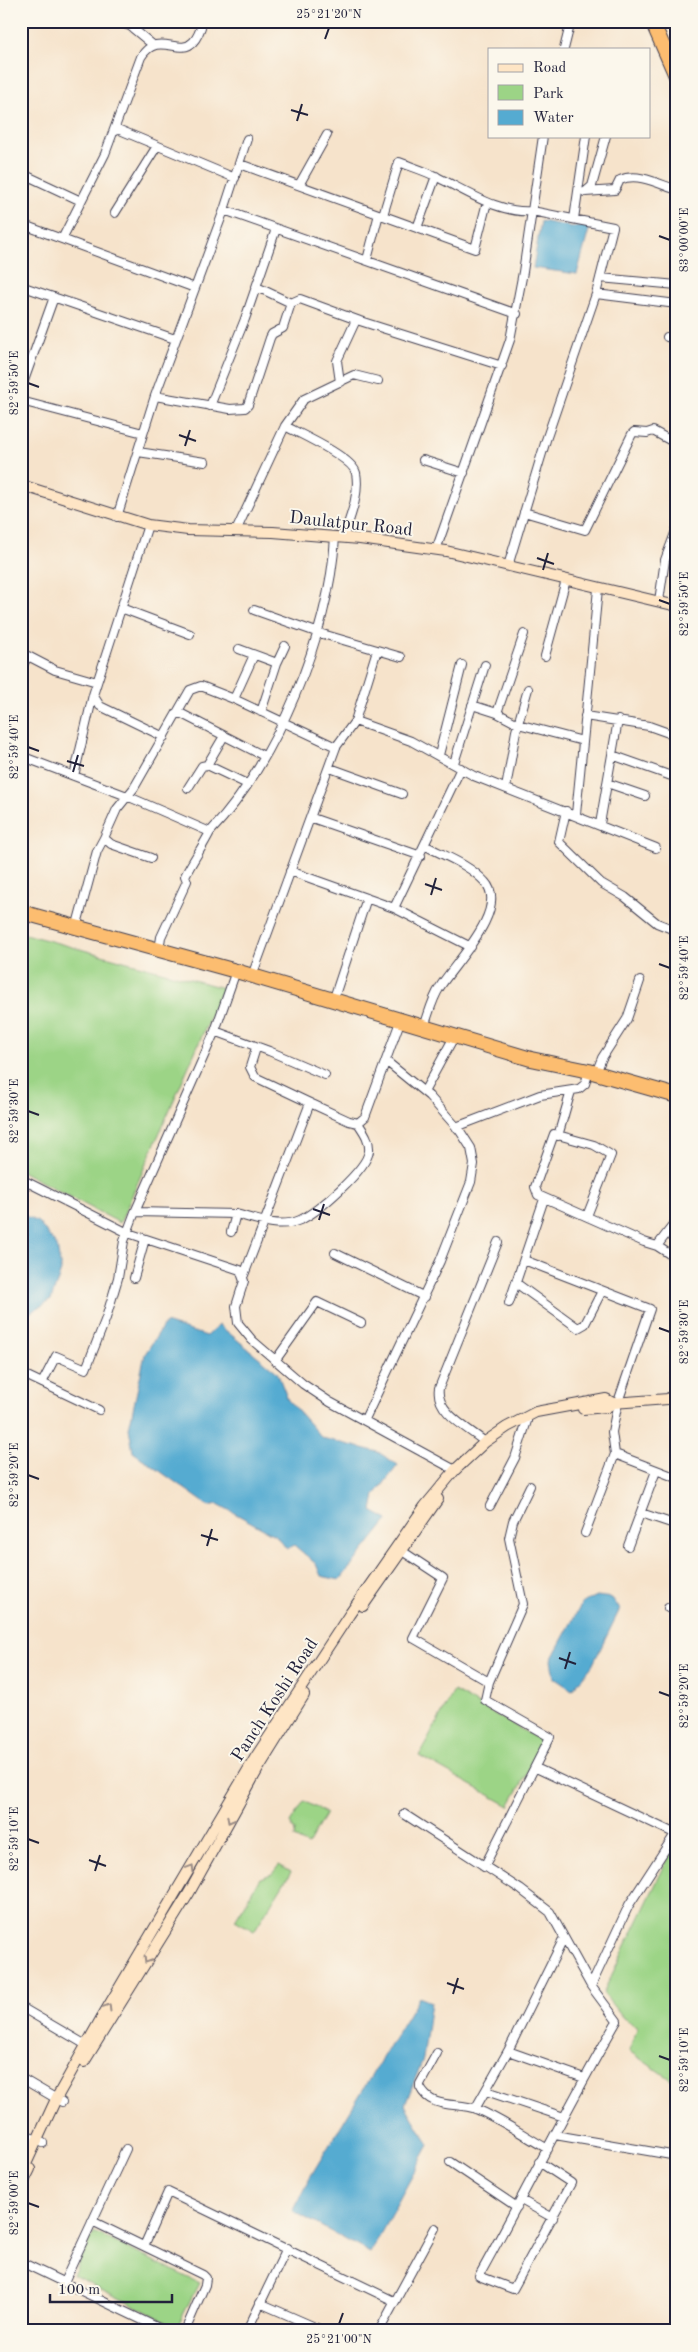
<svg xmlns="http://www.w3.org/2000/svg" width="698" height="2352" font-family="'Old Standard TT',serif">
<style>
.green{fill:#9cd486;stroke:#5f7b60}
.water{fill:#55abd1;stroke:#3c6686}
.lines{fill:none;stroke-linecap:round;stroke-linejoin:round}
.street-casing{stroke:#423f51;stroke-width:10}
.secondary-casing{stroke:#423f51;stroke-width:12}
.highway-casing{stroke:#423f51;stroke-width:16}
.street{stroke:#fff;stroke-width:8}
.secondary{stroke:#fee5c5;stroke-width:10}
.highway{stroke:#fcbd6f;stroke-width:14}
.oneway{stroke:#9b8d87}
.ticks{fill:none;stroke:#22223b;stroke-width:2}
.labels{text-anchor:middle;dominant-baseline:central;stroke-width:4;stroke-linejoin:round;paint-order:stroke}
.street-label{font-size:18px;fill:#22223b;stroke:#fbf7ec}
.neatline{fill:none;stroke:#22223b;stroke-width:2}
.ticks-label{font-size:12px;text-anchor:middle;fill:#22223b}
</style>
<rect width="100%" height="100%" fill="#fbf7ec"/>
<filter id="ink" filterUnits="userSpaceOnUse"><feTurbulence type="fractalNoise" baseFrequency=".02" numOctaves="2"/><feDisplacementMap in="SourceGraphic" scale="10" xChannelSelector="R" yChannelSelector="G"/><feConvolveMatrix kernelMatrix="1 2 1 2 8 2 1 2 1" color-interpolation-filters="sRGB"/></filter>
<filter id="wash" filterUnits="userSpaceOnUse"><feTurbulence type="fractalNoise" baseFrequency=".0096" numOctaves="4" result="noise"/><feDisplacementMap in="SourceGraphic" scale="20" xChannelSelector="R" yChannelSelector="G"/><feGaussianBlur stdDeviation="1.12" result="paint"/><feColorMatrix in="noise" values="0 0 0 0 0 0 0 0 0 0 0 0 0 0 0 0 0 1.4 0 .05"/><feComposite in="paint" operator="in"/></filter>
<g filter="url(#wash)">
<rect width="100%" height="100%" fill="#f6e3cb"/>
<path class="green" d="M21 933 223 988 120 1223 21 1171Z
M454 1691 545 1743 509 1806 419 1756Z
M304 1801 326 1813 308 1845 294 1838 295 1831 290 1823Z
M677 1840V2084L629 2051 638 2027 623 2018 603 1993Z
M279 1865 291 1872 254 1931 235 1920 260 1878 272 1874Z
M94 2232 199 2283 177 2327 73 2275Z"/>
<path class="water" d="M541 221 573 227 590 226 577 274 533 268Z
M21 1214 38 1222 57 1246 61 1271 51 1300 26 1315 21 1313Z
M165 1323 207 1336 219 1325 277 1372 288 1400 322 1438 378 1452 398 1465 375 1495 372 1511 388 1520 340 1580 321 1576 316 1564 294 1545 287 1549 276 1536 218 1504 209 1506 133 1452 129 1428 145 1354Z
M597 1596 612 1598 620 1609 592 1666 572 1690 554 1678 551 1660 582 1603Z
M419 1997 431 2002 423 2059 405 2105 429 2145 370 2253 293 2211 310 2177Z"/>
</g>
<g filter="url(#ink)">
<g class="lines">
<g class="street-casing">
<path id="street" d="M116 21 130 26 153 45
M564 49 571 21
M664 51 677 44
M115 128 235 178
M240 164 475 249 487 202
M21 173 81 201
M299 185 327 135
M585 192 615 190 620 180C638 172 659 184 677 190
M585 192 592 186 606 136
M224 210 517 314
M115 213 157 146
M383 215 399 162C412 167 426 171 439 178 468 192 500 214 532 211L613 227 596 294 546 440 508 566
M574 219 586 136
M21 224 195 288
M417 228 436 176
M62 239 105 154 141 57C158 30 179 57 193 42 198 37 201 28 203 21
M367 260 379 214
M600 278 677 285
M21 286 175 339
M257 287 291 303
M596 294 677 304
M667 337 677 340
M340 382 337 361 356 320
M21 389 54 297
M155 396 230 409 245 408 248 405 270 338 272 334 283 328 291 303 300 299 360 321 502 366
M21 401 143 433
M210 406 245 319 276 229
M285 426C300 434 352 457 356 473 360 494 350 518 343 538
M138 452 205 462
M423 460 464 473
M524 512 585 530 632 434 634 432 647 433 653 431 677 444
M117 517 155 396 224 210 247 139
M148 525 93 695 100 706 164 737
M236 531 285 426 304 399 354 375 378 381
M436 550 510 340 523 272 543 136
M659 601 665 560 677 528
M121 608 190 634
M254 610 319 633 401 657
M239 649 277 663 261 712
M545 656 566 580
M277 663 285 646
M21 668 28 656 55 670 97 682
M234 699 254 655
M472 705 497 713 518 724 583 741
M178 712 264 756
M497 713 524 634
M585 716 649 726 677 736
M355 721 411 741 474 776 656 848
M439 755 462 665
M612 755 677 778
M21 756 127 796 210 832C276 763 330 633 335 537
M454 763 485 665
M207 765 247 784
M330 768 402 794
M74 776 93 695
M607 783 645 796
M188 788 202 766 207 765 224 736
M506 788 516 731 528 689
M566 811 559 842 601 883 625 897 657 923 677 931
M576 814 598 589
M312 818 421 856
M600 824 618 720
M151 858 111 844 104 838 117 809 134 788 190 690 201 686 234 699 336 747
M290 871 394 908 471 947
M394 908 461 768
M76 928 97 851 104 838
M159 950 161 937 187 881 185 876C193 860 202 848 210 832
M252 976 336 747 355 721 377 650
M333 1001 367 898
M424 1027C429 1013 432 999 440 987 453 965 510 909 485 882 470 865 445 856 426 846
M215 1031 269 1051 325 1075
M256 1048 250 1067 255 1077 310 1103 349 1121 358 1123 365 1117 401 1019
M596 1073 602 1058 627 1019 640 981
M424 1092 455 1035
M456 1127 540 1095 579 1089 585 1084 589 1071
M558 1136 571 1091
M21 1179 128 1233 240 1270 244 1281 236 1306 238 1323 252 1340 303 1384 330 1402 455 1470
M135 1212 236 1214 231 1232
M236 1214C255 1219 279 1229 300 1220 317 1213 367 1169 369 1151 370 1140 364 1132 358 1123
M587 1216 611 1155 594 1145 554 1134 535 1187 538 1195 644 1242 657 1246 677 1220
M657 1246 677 1259
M335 1253 425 1297
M524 1260 650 1309 618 1402 612 1432 615 1454 677 1478
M244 1275 310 1103
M134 1278 145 1239
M516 1283 578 1328 585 1324 602 1291
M509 1303 544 1199
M275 1361 317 1302 361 1323
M21 1373 99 1410
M42 1383 56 1356 86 1369 106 1318 118 1278 124 1241 135 1212 215 1031 236 971
M365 1419 440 1261 471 1182 474 1164 471 1148 460 1131 429 1096 386 1061
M485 1442C468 1428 435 1412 439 1388L498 1242
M490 1506 515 1458 527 1421
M641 1513 677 1525
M585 1533 615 1454
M628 1546 656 1471
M399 1549 443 1578 413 1638 489 1682 485 1700 550 1737 484 1867
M668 1608 677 1612
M489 1682 523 1604 509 1538 513 1521 530 1486
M536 1768 676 1834
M404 1814 520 1889 550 1912 591 1986
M21 2007 86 2045
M508 2051 584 2078
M437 2053 420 2084V2087C431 2110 457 2102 476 2109 501 2119 524 2136 548 2149
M21 2078 62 2102
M486 2091 564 2117
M475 2109 508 2051 564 1938
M21 2133 43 2143
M555 2135 677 2156
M450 2162 517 2207
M539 2162 571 2183 513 2289 479 2276C526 2192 568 2105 617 2021L591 1986 629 1905 677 1831
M521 2200 553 2218
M92 2221 203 2275 206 2278 205 2285 185 2331
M144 2246 168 2192 394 2301
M21 2262 165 2331
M64 2282 126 2149
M260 2303 324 2331
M21 2324 36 2331
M247 2331 287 2248
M379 2331 435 2228"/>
</g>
<g class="secondary-casing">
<path id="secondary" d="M21 485 148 525 188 530 273 532 360 539 446 551 677 606
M583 1409 607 1407 613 1403
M363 1606 438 1499
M84 2062 189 1893 258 1769 304 1695
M21 2175 56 2099 102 2017 255 1758 349 1615 425 1506 455 1470 485 1442 507 1427 536 1412 606 1399 613 1403 668 1399 677 1392
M21 2187 30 2169"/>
</g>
<g class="highway-casing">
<path id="highway" d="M652 21 677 78
M21 912 236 971 531 1059 589 1071 677 1096"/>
</g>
<use href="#street" class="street"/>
<use href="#secondary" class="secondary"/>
<use href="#highway" class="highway"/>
</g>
<defs><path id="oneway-chevron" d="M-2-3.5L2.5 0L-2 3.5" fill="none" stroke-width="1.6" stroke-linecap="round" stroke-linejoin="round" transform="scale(1.25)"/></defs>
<g class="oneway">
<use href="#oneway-chevron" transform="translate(230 1820) rotate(118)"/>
<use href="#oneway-chevron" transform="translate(191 1868) rotate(-59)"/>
<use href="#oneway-chevron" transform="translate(147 1960) rotate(122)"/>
<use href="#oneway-chevron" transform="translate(108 2007) rotate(-59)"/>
</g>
</g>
<path class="ticks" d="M325 39 329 28M291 110 308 115M297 121 302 104M659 236 670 240M28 383 39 387M179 435 196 441M185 446 190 430M537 558 554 564M543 570 548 553M659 600 670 604M28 747 39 751M67 761 84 766M73 772 78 755M425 884 442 890M431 895 436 878M659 964 670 968M28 1111 39 1115M313 1209 330 1215M319 1220 324 1204M659 1328 670 1332M28 1475 39 1479M201 1535 218 1540M207 1546 212 1529M559 1658 576 1664M565 1669 570 1652M659 1692 670 1696M28 1839 39 1843M89 1860 106 1866M95 1871 100 1855M447 1983 464 1989M453 1994 458 1978M659 2056 670 2060M28 2203 39 2207M339 2324 343 2313"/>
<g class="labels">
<g class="street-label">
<text transform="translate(351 524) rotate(6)">Daulatpur Road</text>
<text transform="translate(275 1700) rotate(-57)">Panch Koshi Road</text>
</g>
</g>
<rect width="698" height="2352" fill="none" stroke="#fbf7ec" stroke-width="55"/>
<rect x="488" y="48" width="162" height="90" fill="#fbf7ec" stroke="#a4a2a5"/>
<rect x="498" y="64" width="25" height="8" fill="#fee5c5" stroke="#a4a2a5"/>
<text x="533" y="72" font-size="15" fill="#22223b">Road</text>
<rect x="498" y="85" width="25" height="15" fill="#9cd486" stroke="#a4a2a5"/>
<text x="533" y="98" font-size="15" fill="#22223b">Park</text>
<rect x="498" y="110" width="25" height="15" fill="#55abd1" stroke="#a4a2a5"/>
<text x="533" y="122" font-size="15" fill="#22223b">Water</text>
<path d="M50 2294v8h122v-8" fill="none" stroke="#22223b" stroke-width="2.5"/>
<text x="58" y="2294" font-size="15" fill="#22223b" stroke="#fbf7ec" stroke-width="4" paint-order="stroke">100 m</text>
<rect x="28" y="28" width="642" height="2296" class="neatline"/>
<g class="ticks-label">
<text x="329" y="18">25°21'20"N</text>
<text transform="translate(684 240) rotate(-90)" y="4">83°00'00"E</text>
<text transform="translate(14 383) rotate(-90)" y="4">82°59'50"E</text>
<text transform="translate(684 604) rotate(-90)" y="4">82°59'50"E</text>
<text transform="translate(14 747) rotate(-90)" y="4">82°59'40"E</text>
<text transform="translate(684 968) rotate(-90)" y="4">82°59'40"E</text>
<text transform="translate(14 1111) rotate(-90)" y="4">82°59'30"E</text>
<text transform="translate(684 1332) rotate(-90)" y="4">82°59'30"E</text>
<text transform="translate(14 1475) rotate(-90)" y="4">82°59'20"E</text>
<text transform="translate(684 1696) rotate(-90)" y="4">82°59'20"E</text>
<text transform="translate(14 1839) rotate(-90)" y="4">82°59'10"E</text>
<text transform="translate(684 2060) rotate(-90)" y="4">82°59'10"E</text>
<text transform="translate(14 2203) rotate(-90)" y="4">82°59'00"E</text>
<text x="339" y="2343">25°21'00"N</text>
</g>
</svg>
